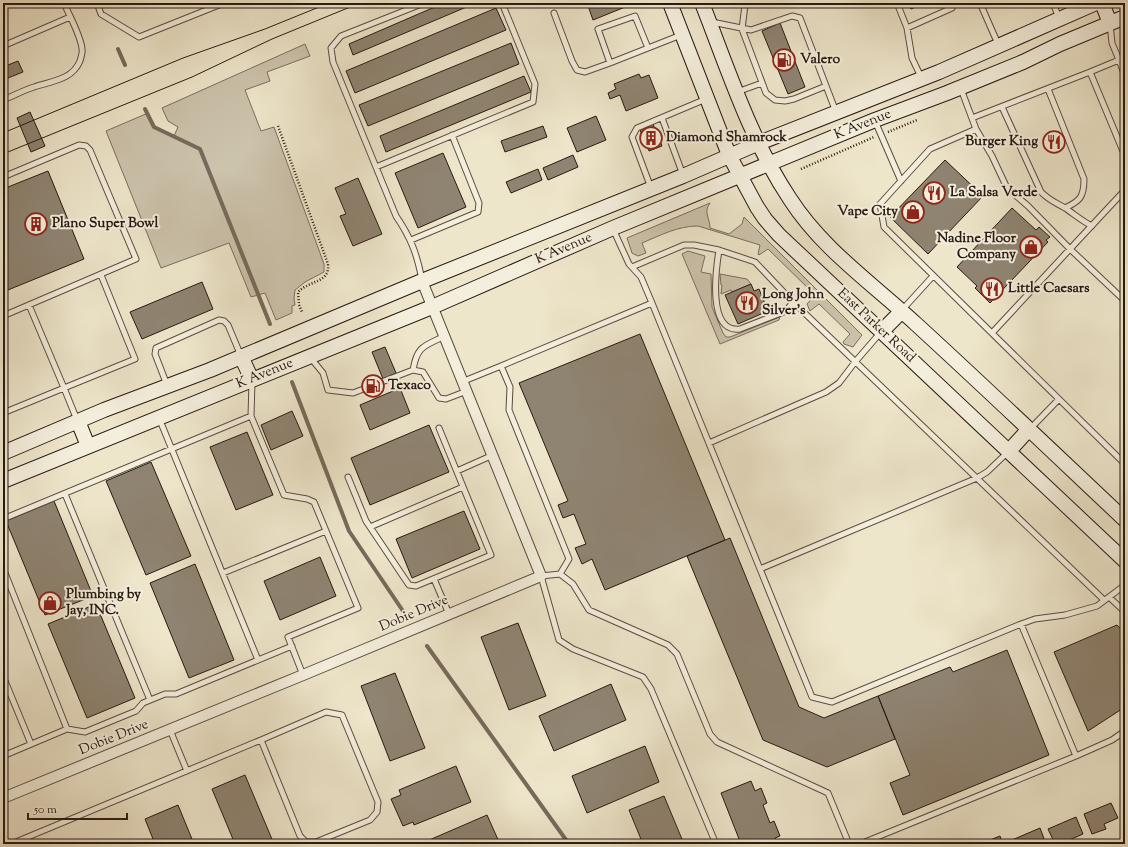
<svg xmlns="http://www.w3.org/2000/svg" width="1128" height="847" font-family="'Sorts Mill Goudy',serif">
<style>
.green{fill:#ccc3ac;stroke:#7a6e5f}
.lines{fill:none;stroke-linecap:round;stroke-linejoin:round}
.stream{stroke:#776a5b;stroke-width:4}
.building{fill:#8f8472;stroke:#281912}
.service-casing{stroke:#5a4c40;stroke-width:7}
.minor-casing{stroke:#5a4c40;stroke-width:12}
.secondary-casing{stroke:#281912;stroke-width:16}
.path{stroke:#281912;stroke-width:2.5;stroke-dasharray:1 2;stroke-linecap:butt}
.service{stroke:#f4efdd;stroke-width:5}
.minor{stroke:#f4efdd;stroke-width:10}
.secondary{stroke:#f4efdd;stroke-width:14}
.tram{stroke:#281912;stroke-width:1}
.labels{text-anchor:middle;dominant-baseline:central;stroke-width:4;stroke-linejoin:round;paint-order:stroke}
.poi-label{font-size:14px;font-weight:bold;fill:#281912;stroke:#f4efdd;text-anchor:start}
.street-label{font-size:14px;fill:#281912;stroke:#f4efdd}
</style>
<rect width="100%" height="100%" fill="#eee6cb"/>
<filter id="stains"><feTurbulence type="fractalNoise" baseFrequency=".005" numOctaves="4"/><feColorMatrix values="0 0 0 0 .2 0 0 0 0 .09 0 0 0 0 .02 0 0 0 .5 -.17"/></filter>
<radialGradient id="worn" r=".72"><stop offset=".6" stop-color="#630" stop-opacity="0"/><stop offset="1" stop-color="#630" stop-opacity=".3"/></radialGradient>
<path class="green" d="M305 44 310 56 267 72 270 81 245 90 261 131 274 127 324 264V272L305 282 295 290 294 298 295 305 292 306V313L276 320 265 293 251 297 229 243 161 268 106 131 148 113 154 127 174 136 178 127 168 121 162 108Z
M710 203C703 212 710 218 710 228L729 234 742 224 744 217 862 335 853 347 844 344 843 342 850 334 819 304 810 311 807 304 815 295 768 249 759 255 758 254 760 245 698 226C678 226 661 235 642 243L646 253 638 256 632 253 627 238Z
M688 251 705 256 701 272 711 274 712 307 723 333 726 337H730L780 317 779 320 720 344 682 254Z
M720 274 747 279 751 284 732 292 731 290 721 294 722 285H721Z"/>
<g class="lines">
<path class="stream" d="M118 49 125 65
M145 109 154 127 200 149 270 324
M292 382 349 531 405 614
M427 646 569 844"/>
</g>
<path class="building" d="M444 3H476L353 55 349 44Z
M587 3H635L593 20Z
M908 3H925L911 9Z
M496 8 506 30 355 93 346 71Z
M780 23 805 87 788 94 762 31Z
M511 43 519 64 368 126 359 105Z
M18 61 23 72 3 80V67Z
M639 74 641 78 649 75 658 98 626 111 620 95 610 99 608 93 616 89 614 84Z
M524 76 531 92 386 152 380 136Z
M30 112 45 146 31 152 17 118Z
M596 116 606 140 577 152 567 128Z
M653 124 662 146 649 151 640 130Z
M543 126 547 137 505 152 501 141Z
M443 153 466 207 418 228 395 173Z
M573 155 578 167 548 180 543 168Z
M945 160 983 196 928 254 890 217Z
M538 169 542 180 511 193 506 182Z
M48 171 84 259 3 292V189Z
M358 178 382 234 353 246 340 216 346 214 335 188Z
M1012 208 1036 230 1039 227 1050 237 1046 240 1048 242 990 303 975 288 977 286 957 267Z
M202 282 213 309 142 339 130 312Z
M751 284 754 291 759 289 768 311 738 324 725 295Z
M640 334 725 540 605 590 592 559 582 564 575 548 586 544 574 514 563 518 558 505 568 501 519 383Z
M385 347 396 373 383 379 372 352Z
M400 388 410 413 370 430 360 405Z
M292 411 303 436 271 450 261 425Z
M429 425 449 472 370 505 351 458Z
M247 432 273 495 236 510 210 447Z
M151 462 191 556 146 575 106 481Z
M54 501 93 596 45 615 6 521Z
M464 511 480 549 412 578 396 539Z
M730 538 799 707 824 718 878 696 895 739 827 767 763 740 687 556Z
M320 557 336 596 280 620 264 581Z
M195 564 234 660 189 678 150 583Z
M96 604 135 698 87 718 48 624Z
M518 623 546 696 509 710 481 637Z
M1117 625 1125 633V707L1088 731 1054 652Z
M1007 650 1049 755 903 815 890 783 910 775 878 696 950 667 953 672Z
M395 673 425 748 390 761 361 686Z
M611 684 626 720 554 751 539 716Z
M645 746 659 782 587 813 572 776Z
M456 766 471 802 414 825 413 822 403 826 391 799 401 795 399 790Z
M245 775 274 844H235L212 789Z
M751 781 755 791 761 788 767 803 763 805 770 823 774 821 780 836 775 838 778 844H741L721 793Z
M664 796 684 844H643L629 810Z
M1111 803 1118 818 1104 824 1106 829 1092 834 1084 814Z
M178 805 194 844H155L145 819Z
M487 815 500 844H420Z
M1076 817 1083 834 1060 844H1055L1048 829Z
M1040 828 1046 844H1014L1012 840Z
M1000 836 1003 844H980Z"/>
<g class="lines">
<g class="service-casing">
<path id="service" d="M97 3 101 14 139 37 224 3
M737 3V4L745 5 750 3
M897 3 907 28 912 58 921 77
M980 3 998 44
M1053 3 1059 18
M745 5 742 29 766 93 775 100 785 101 794 99 826 86
M554 13 572 61 577 70 585 72 610 63
M712 22 751 30 792 16 800 18 836 112
M1110 24 1112 43 1119 60 1090 72 1125 156
M907 28 952 8 950 3
M3 46 70 17
M648 48 635 16 598 29 610 63 681 35
M1125 58 1119 60 1125 76
M961 89 976 129 930 149 880 204 884 227 1125 464
M1048 89 1084 179C1084 197 1080 201 1065 208
M737 92 762 83
M3 100C13 96 24 90 34 87 52 81 72 80 80 61 81 57 83 52 82 49 81 36 69 15 64 3
M1002 107 1041 192C1050 201 1055 202 1065 208 1074 214 1082 221 1092 226
M662 118 683 175
M972 118 1090 72
M875 121 901 181
M976 129 992 156 1007 188 1028 206 1070 249 1125 190
M376 167 533 102 535 84 502 3
M3 177 79 145 86 146 90 150 136 259 3 316
M651 188 632 137 637 128 706 99
M613 229 629 264 641 277 652 303 812 697 832 702 1021 624 1035 619 1065 615 1097 606 1125 585
M411 240 478 212 479 203 452 135
M719 250C716 269 707 334 740 329L786 311 793 302
M632 267 684 245H694L719 250 755 262 793 302 1104 600
M422 280C417 254 411 238 396 216L333 62 331 48 341 36 424 3
M902 310 933 276
M992 333 1070 249 1125 301
M310 357 323 373 328 390 353 393 413 370 423 372 439 398 446 399 467 391
M413 370C417 346 424 346 445 336
M464 381 501 366
M167 385 155 354 156 348 219 320 224 321 228 325 241 356
M3 413 64 388 29 305
M251 416 252 381
M159 418 258 660
M77 420 64 388 135 359 101 275
M1030 429 1059 399
M3 441 7 450
M709 443 826 392 839 383 855 362 881 332
M457 471 493 455
M348 477 366 521 409 585 416 586 491 555 439 428
M65 494 150 700
M3 519 251 416 284 495 307 499 314 502 358 608 288 637 303 675
M370 527 463 487
M3 568 67 729
M760 569 977 478 987 472 1008 452
M223 573 326 531
M560 574 569 559 509 410 510 387 501 366 652 303
M434 579 449 614
M1109 597 1125 612
M1021 624 1076 756
M3 676 31 744
M326 712 342 715 378 802 377 812 370 820 316 842H306L300 836 261 740Z
M170 730 187 771
M3 756 67 729 85 732 136 711 143 703 165 694H176L292 646
M11 844 261 740
M716 844 651 689 643 677 573 649 559 640 541 576 560 574 573 584 589 610 668 645 677 654 710 734 717 742 828 793 849 844
M860 844 1076 756 1112 740 1125 731"/>
</g>
<g class="minor-casing">
<path id="minor" d="M3 798 303 675 541 576 422 281"/>
</g>
<g class="secondary-casing">
<path id="secondary" d="M670 3 729 155 757 207 765 219 779 235 1125 561
M702 3C728 69 750 139 790 199 822 249 873 284 916 324 986 388 1055 454 1125 520
M1102 3 1110 23
M882 331 902 311
M241 356 252 380
M78 421 88 446
M1009 451 1029 429
M3 453 104 410 210 370 422 281 683 176 759 143 939 72 1096 3
M3 481 432 307 613 228 875 120 947 93 1023 62 1060 44 1125 17"/>
</g>
<path class="path" d="M278 126 328 264C330 283 310 280 298 292L299 305 302 312
M888 132 917 120
M801 169 874 137"/>
<use href="#service" class="service"/>
<use href="#minor" class="minor"/>
<use href="#secondary" class="secondary"/>
<path class="tram" d="M3 133 183 58 265 29 329 3
M3 154 192 77 272 39 360 3"/>
</g>
<defs>
<g id="fuel-ring" transform="scale(1.15)"><circle r="9.5" fill="#f4efdd" stroke="#8f2418" stroke-width="1.5"/><path d="M-5.5-6h7V0h2V4h1.3V-2.5L3-4.5l.8-.8L6-3V5H2.5V1h-1V6h-7ZM-4.2-4.7v3.2H.2V-4.7Z" fill="#8f2418"/></g>
<g id="building-ring" transform="scale(1.15)"><circle r="9.5" fill="#f4efdd" stroke="#8f2418" stroke-width="1.5"/><path d="M-4-6H4V6H1V3H-1V6H-4ZM-2.5-4.3h1.7v1.8h-1.7ZM.8-4.3h1.7v1.8H.8ZM-2.5-1h1.7V.8h-1.7ZM.8-1h1.7V.8H.8Z" fill="#8f2418"/></g>
<g id="restaurant-ring" transform="scale(1.15)"><circle r="9.5" fill="#f4efdd" stroke="#8f2418" stroke-width="1.5"/><path d="M-5-6h1v4h1v-4h1v4h1v-4h1v5L-1.5 .5V6h-2V.5L-5-1ZM5-6V6H3V1.5H1.5Q1.5-4 5-6Z" fill="#8f2418"/></g>
<g id="shop-ring" transform="scale(1.15)"><circle r="9.5" fill="#f4efdd" stroke="#8f2418" stroke-width="1.5"/><path d="M-5-2.5h2.3a2.7 3.5 0 0 1 5.4 0H5L5.5 6h-11ZM-1.5-2.5h3a1.5 2.3 0 0 0-3 0Z" fill="#8f2418"/></g>
</defs>
<g fill-rule="evenodd">
<use href="#fuel-ring" x="784" y="60"/>
<use href="#building-ring" x="651" y="138"/>
<use href="#restaurant-ring" x="1054" y="142"/>
<use href="#restaurant-ring" x="934" y="193"/>
<use href="#shop-ring" x="913" y="212"/>
<use href="#building-ring" x="36" y="224"/>
<use href="#shop-ring" x="1031" y="247"/>
<use href="#restaurant-ring" x="992" y="289"/>
<use href="#restaurant-ring" x="747" y="303"/>
<use href="#fuel-ring" x="373" y="386"/>
<use href="#shop-ring" x="50" y="603"/>
</g>
<g class="labels">
<g class="poi-label">
<text x="800" y="60">Valero</text>
<text x="666" y="138">Diamond Shamrock</text>
<text x="1038" y="142" text-anchor="end">Burger King</text>
<text x="950" y="193">La Salsa Verde</text>
<text x="898" y="212" text-anchor="end">Vape City</text>
<text x="52" y="224">Plano Super Bowl</text>
<text x="1016" y="239" text-anchor="end">Nadine Floor<tspan x="1016" dy="16">Company</tspan></text>
<text x="1008" y="289">Little Caesars</text>
<text x="762" y="295">Long John<tspan x="762" dy="16">Silver's</tspan></text>
<text x="388" y="386">Texaco</text>
<text x="66" y="595">Plumbing by<tspan x="66" dy="16">Jay, INC.</tspan></text>
</g>
<g class="street-label">
<text transform="translate(863 125) rotate(-22)">K Avenue</text>
<text transform="translate(564 249) rotate(-23)">K Avenue</text>
<text transform="translate(876 326) rotate(43)">East Parker Road</text>
<text transform="translate(265 374) rotate(-22)">K Avenue</text>
<text transform="translate(414 614) rotate(-23)">Dobie Drive</text>
<text transform="translate(114 738) rotate(-22)">Dobie Drive</text>
</g>
</g>
<rect width="1128" height="847" fill="none" stroke="#eee6cb" stroke-width="16"/>
<rect x="4" y="4" width="1120" height="839" fill="none" stroke="#281912" stroke-width="2"/>
<rect x="8" y="8" width="1112" height="831" fill="none" stroke="#281912"/>
<path d="M28 813v6h99v-6" fill="none" stroke="#281912" stroke-width="2"/>
<text x="34" y="813" font-size="12" fill="#281912" stroke="#f4efdd" stroke-width="3" paint-order="stroke">50 m</text>
<rect width="100%" height="100%" filter="url(#stains)"/>
<rect width="100%" height="100%" fill="url(#worn)"/>
</svg>
